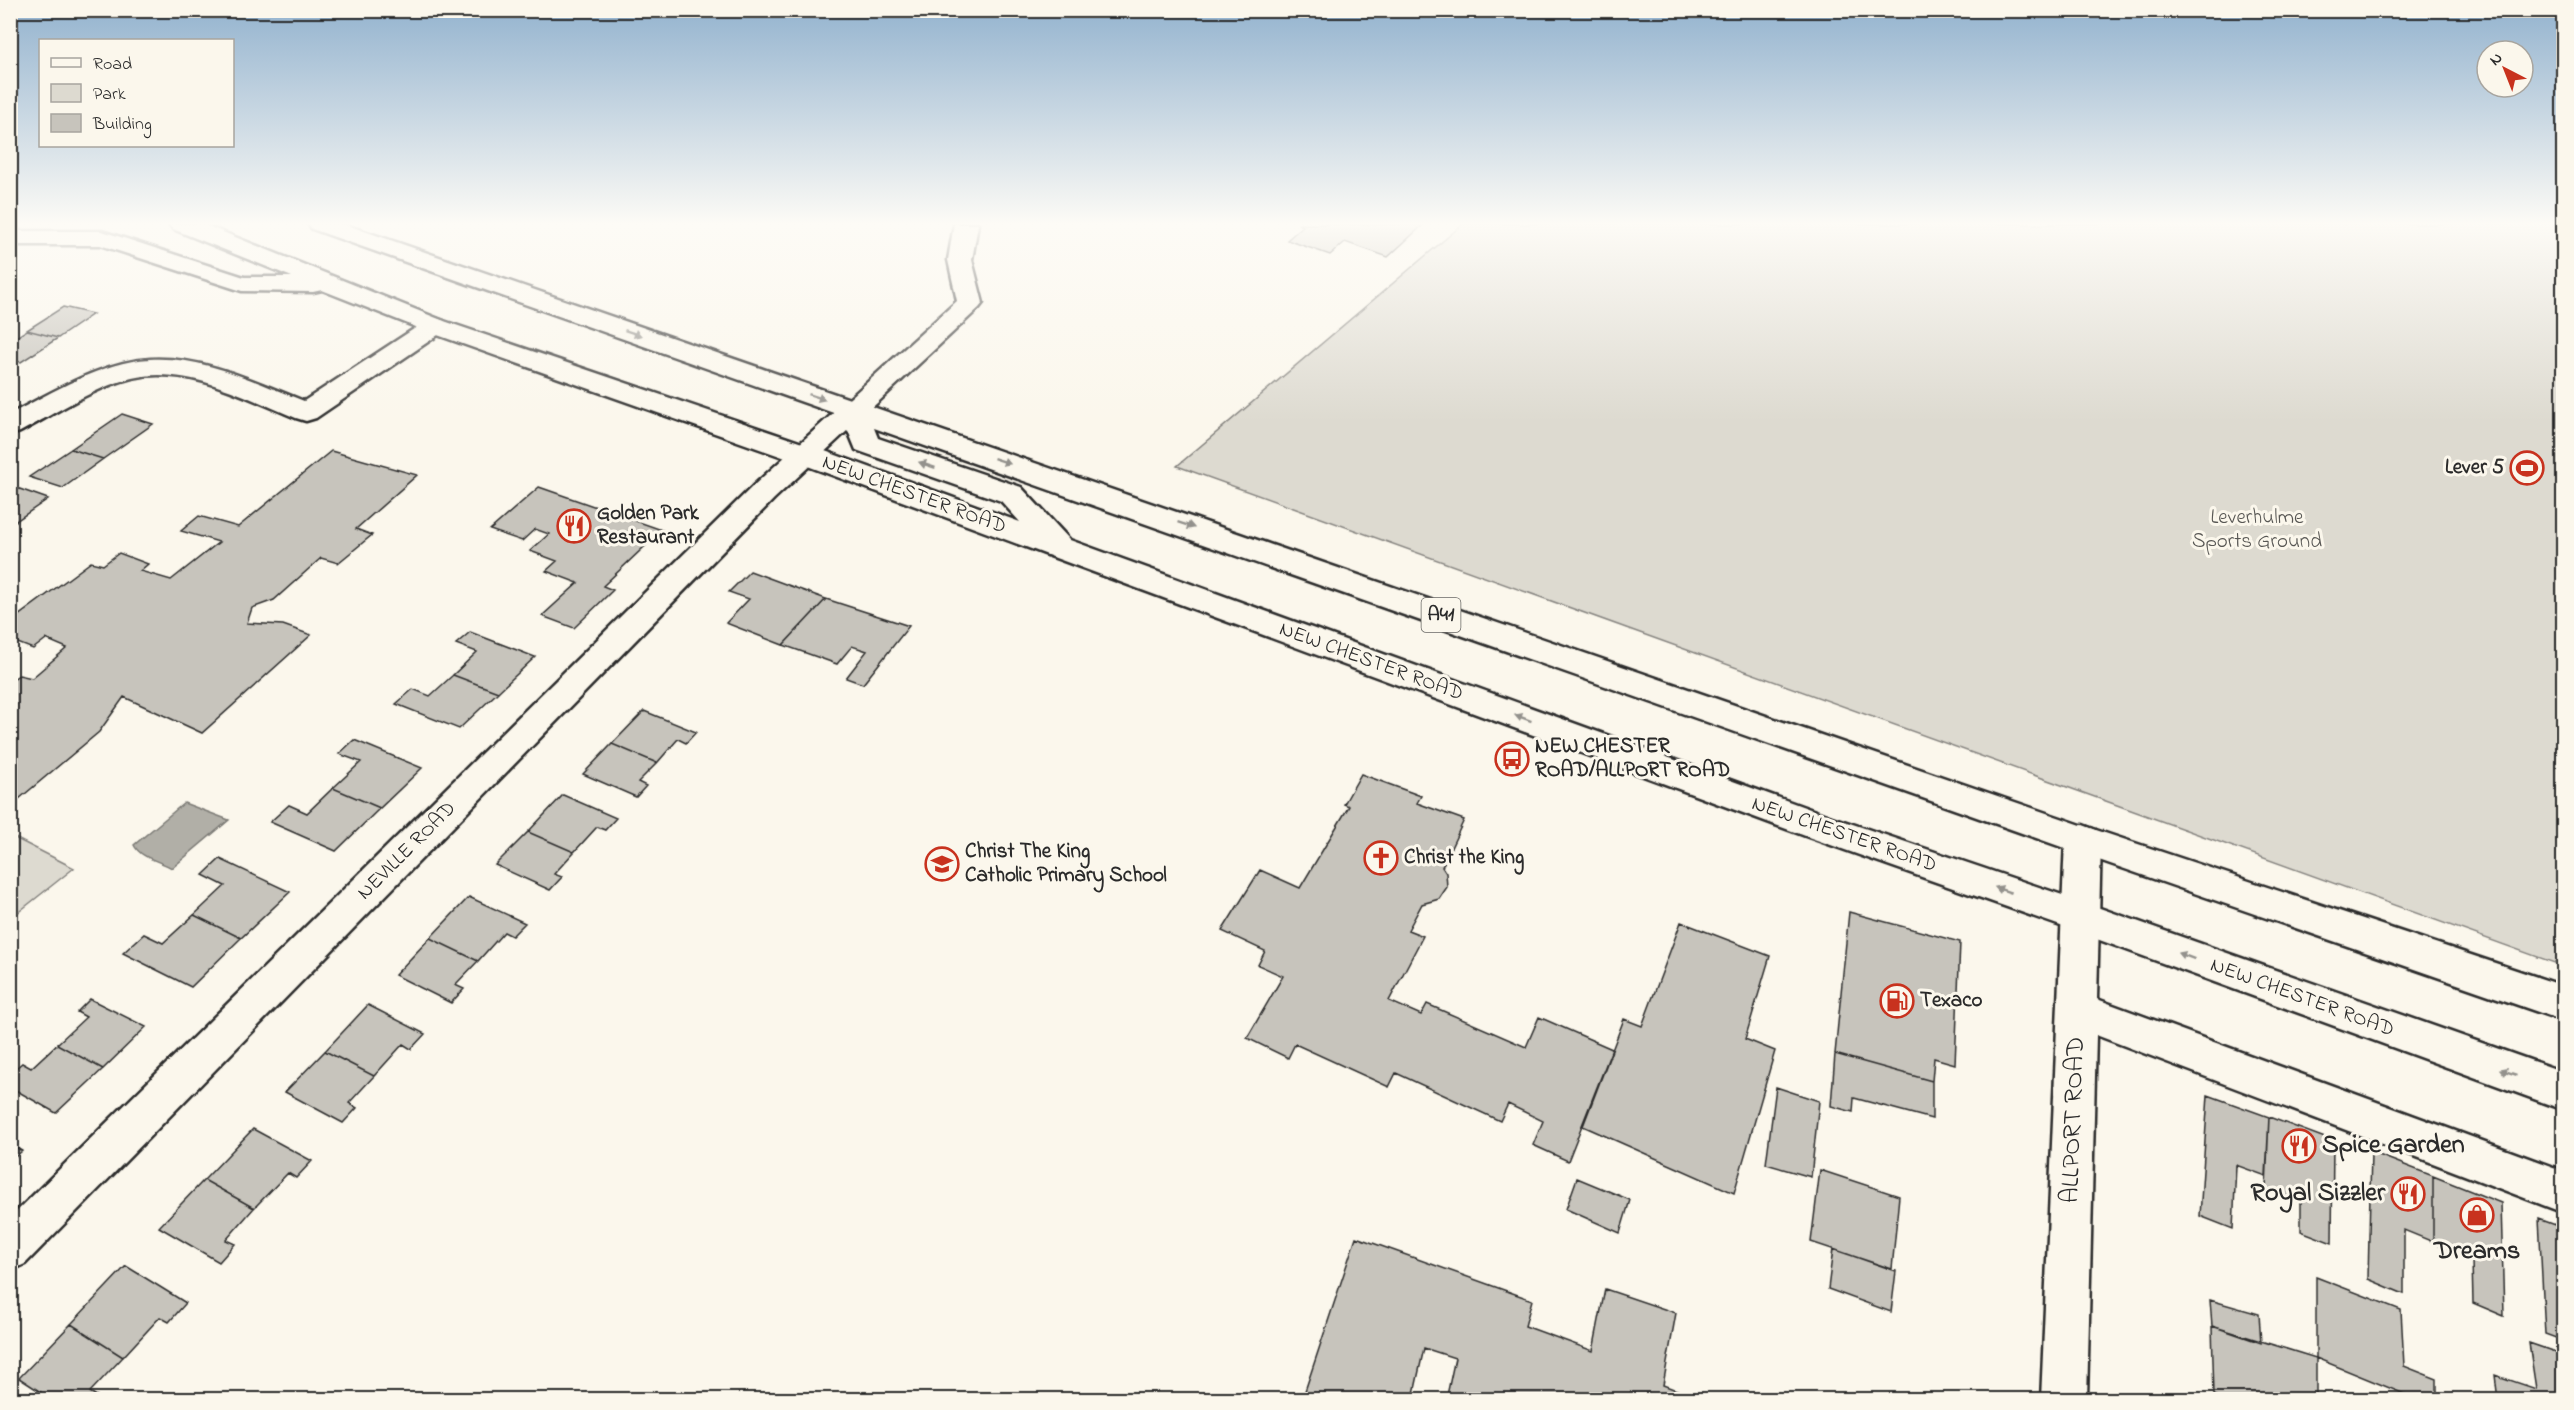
<svg xmlns="http://www.w3.org/2000/svg" width="2574" height="1410" font-family="'Indie Flower',sans-serif">
<style>
.green{fill:#dddad0;stroke:#84827e;stroke-width:1.5}
.water{fill:#b1afa7;stroke:#7b7a75;stroke-width:1.5}
.building{fill:#c7c4bc;stroke:#2b2b2b;stroke-width:1.5}
.lines{fill:none;stroke-linecap:round;stroke-linejoin:round}
.minor-casing{stroke:#2b2b2b;stroke-width:5}
.highway-casing{stroke:#2b2b2b;stroke-width:5}
.minor{fill:#fbf7ec;fill-rule:evenodd}
.highway{fill:#fbf7ec;fill-rule:evenodd}
.oneway{fill:#93918c}
.labels{text-anchor:middle;dominant-baseline:central;stroke-width:6;stroke-linejoin:round;paint-order:stroke}
.shield{fill:#fbf7ec;stroke:#696865;stroke-width:1.5}
.shield-label{font-size:20px;font-weight:bold;fill:#2b2b2b}
.poi-label{font-size:21px;font-weight:bold;fill:#2b2b2b;stroke:#fbf7ec;text-anchor:start}
.street-label{font-size:21px;fill:#2b2b2b;stroke:#fbf7ec}
.park-label{font-size:21px;fill:#585754;stroke:#fbf7ec}
.near-street-label{font-size:26px;fill:#2b2b2b;stroke:#fbf7ec}
.near-poi-label{font-size:26px;font-weight:bold;fill:#2b2b2b;stroke:#fbf7ec;text-anchor:start}
</style>
<rect width="100%" height="100%" fill="#fbf7ec"/>
<filter id="ink" filterUnits="userSpaceOnUse"><feTurbulence type="fractalNoise" baseFrequency=".0167" numOctaves="2"/><feDisplacementMap in="SourceGraphic" scale="12" xChannelSelector="R" yChannelSelector="G"/><feConvolveMatrix kernelMatrix="1 2 1 2 8 2 1 2 1" color-interpolation-filters="sRGB"/></filter>
<g filter="url(#ink)">
<path class="green" d="M1463 224H2563V966L1177 466Z
M11 836 74 868 11 918Z"/>
<path class="water" d="M184 803 229 820 172 868C160 861 140 858 134 845Z"/>
<path class="building" d="M1298 224H1424L1388 257 1345 242 1330 255 1287 240 1303 226Z
M63 307 93 314 58 338 27 330Z
M27 330 58 338 21 362 10 360V341Z
M122 414 153 424 103 459 71 449Z
M71 449 103 459 63 488 29 477Z
M331 451 417 475 356 529 372 535 338 563 321 558 274 600 252 608 247 623 283 625 311 635 202 733 124 697 99 732 13 804 10 803V681L19 675 32 678 67 648 46 639 33 649 10 640V622L91 562 103 565 119 553 148 564 140 571 171 580 219 542 181 531 199 516 238 527Z
M14 487 48 499 10 525V489Z
M539 487 662 530 603 586 613 590 574 628 542 616 578 583 546 571 557 561 530 551 549 534 535 529 522 541 490 530Z
M750 571 826 599 783 645 726 623 749 599 729 592Z
M826 599 909 626 863 684 846 678 867 651 852 646 837 664 783 645Z
M470 632 535 657 498 692 453 675 477 652 456 644Z
M453 675 498 692 459 729 396 704 413 689 430 696Z
M644 711 696 732 686 743 678 739 657 763 612 744Z
M354 740 422 768 380 808 333 788 361 762 339 754Z
M612 744 657 763 638 782 646 786 636 797 583 774Z
M1361 774 1421 796 1417 803 1464 820 1442 867 1446 873 1447 887 1439 899 1422 904 1408 930 1423 936 1389 1001 1421 1015 1427 1004 1526 1047 1539 1017 1612 1049 1568 1161 1533 1145 1543 1121 1508 1104 1500 1121 1396 1073 1389 1087 1295 1044 1288 1058 1247 1038 1283 976 1258 965 1265 951 1222 931 1260 870 1300 888 1349 806 1344 804Z
M333 788 380 808 336 851 270 822 289 805 307 813Z
M563 795 616 818 605 830 597 827 574 852 528 832Z
M528 832 574 852 554 874 562 877 550 890 495 865Z
M220 859 290 892 241 938 194 915 225 886 203 875Z
M469 897 525 923 512 936 504 932 478 961 430 938Z
M1849 912 1960 942 1955 1064 1934 1058 1932 1081 1835 1054Z
M194 915 241 938 191 987 123 953 144 934 163 943Z
M1681 922 1770 956 1745 1039 1775 1051 1734 1193 1583 1126 1624 1019 1642 1026Z
M430 938 478 961 455 985 464 989 451 1003 395 975Z
M90 999 146 1027 103 1069 57 1044 86 1017 77 1012Z
M368 1005 425 1034 411 1049 403 1044 374 1076 325 1051Z
M57 1044 103 1069 56 1113 10 1087V1073L22 1063 31 1068Z
M325 1051 374 1076 349 1103 357 1108 343 1123 285 1092Z
M1835 1054 1932 1081V1119L1854 1098 1853 1112 1831 1106Z
M1776 1087 1819 1101 1811 1177 1766 1164Z
M2208 1095 2269 1117 2266 1176 2236 1165 2233 1229 2200 1216Z
M2269 1117 2333 1141 2332 1243 2301 1231V1202L2266 1188Z
M253 1129 312 1161 296 1178 288 1173 254 1208 204 1180Z
M10 1144 22 1151 10 1161Z
M2371 1152 2433 1176V1242L2404 1230V1294L2368 1279Z
M1820 1170 1899 1196 1892 1269 1811 1242Z
M2433 1176 2501 1203 2504 1316 2473 1303 2472 1259 2433 1242Z
M1577 1178 1630 1200 1620 1233 1566 1209Z
M204 1180 254 1208 226 1240 235 1244 219 1262 159 1227Z
M2539 1219 2564 1228V1341L2545 1334Z
M1356 1237 1532 1300 1525 1326 1593 1351 1605 1289 1676 1313 1663 1385 1703 1400H1446L1455 1358 1424 1348 1413 1398 1419 1400H1302Z
M1833 1249 1896 1271 1891 1312 1828 1289Z
M126 1266 186 1303 169 1322 160 1317 123 1357 71 1324Z
M2316 1277 2401 1310 2404 1366 2437 1379V1400H2419L2316 1358Z
M2210 1300 2259 1314 2261 1343 2212 1326Z
M71 1324 123 1357 90 1392 100 1398 98 1400H53L19 1378Z
M2212 1326 2316 1358V1400H2226L2214 1395Z
M2529 1343 2564 1355V1400H2498L2495 1375 2536 1389Z"/>
<g class="lines">
<g class="minor-casing">
<path id="minor" d="M954 224H978L972 260 983 303 979 308 774 499 25 1264 10 1271V1218L754 485 957 301 948 260Z
M435 318 444 321 448 326 444 331 316 418 306 421 296 418C247 398 187 365 132 378 92 388 56 413 20 432L10 435V414C54 392 100 362 150 359 202 356 256 382 304 401L426 321Z
M2083 825 2096 830 2101 840 2097 999 2564 1171V1213L2096 1035 2087 1400H2041L2065 840 2070 830Z"/>
</g>
<g class="highway-casing">
<path id="highway" d="M169 224H203L444 321 814 447 1020 522 1001 501 856 450 842 416 312 229 308 224H344L2087 827 2564 986V1021L2070 850 874 428 878 438 1021 487 1070 540 1832 817 2080 901 2564 1072V1110L2072 930 1808 837 794 461 426 331 322 290 313 292 242 291 100 245H10V231H102L244 277H292L173 229Z"/>
</g>
<use href="#minor" class="minor"/>
<use href="#highway" class="highway"/>
</g>
<defs><path id="oneway-solid" d="M-6-.8H1V-3.2L6.5 0L1 3.2V.8H-6Z" transform="scale(1.5)"/></defs>
<g class="oneway">
<use href="#oneway-solid" transform="translate(633 333) rotate(19)"/>
<use href="#oneway-solid" transform="translate(817 397) rotate(19)"/>
<use href="#oneway-solid" transform="translate(1002 461) rotate(19)"/>
<use href="#oneway-solid" transform="translate(927 465) rotate(-161)"/>
<use href="#oneway-solid" transform="translate(1186 525) rotate(19)"/>
<use href="#oneway-solid" transform="translate(1523 718) rotate(-160)"/>
<use href="#oneway-solid" transform="translate(2003 890) rotate(-161)"/>
<use href="#oneway-solid" transform="translate(2186 956) rotate(-160)"/>
<use href="#oneway-solid" transform="translate(2508 1072) rotate(-161)"/>
</g>
</g>
<linearGradient id="sky" x2="0" y2="1"><stop stop-color="#92b2ce"/><stop offset="0.53" stop-color="#fdfbf6"/><stop offset="1" stop-color="#fdfbf6" stop-opacity="0"/></linearGradient>
<rect width="2574" height="422" fill="url(#sky)"/>
<defs>
<g id="stadium-ring" transform="scale(1.725)"><circle r="9.5" fill="#fbf7ec" stroke="#c8321e" stroke-width="1.5"/><path d="M0-5a6.5 5 0 1 0 0 10a6.5 5 0 1 0 0-10ZM-3.5-1.8h7v3.6h-7Z" fill="#c8321e"/></g>
<g id="restaurant-ring" transform="scale(1.725)"><circle r="9.5" fill="#fbf7ec" stroke="#c8321e" stroke-width="1.5"/><path d="M-5-6h1v4h1v-4h1v4h1v-4h1v5L-1.5 .5V6h-2V.5L-5-1ZM5-6V6H3V1.5H1.5Q1.5-4 5-6Z" fill="#c8321e"/></g>
<g id="bus-ring" transform="scale(1.725)"><circle r="9.5" fill="#fbf7ec" stroke="#c8321e" stroke-width="1.5"/><path d="M-5-6H5V4H4V6H2V4H-2V6H-4V4H-5ZM-3.5-4V0h7V-4ZM-3.5 1.2v1.5H-2V1.2ZM2 1.2v1.5H3.5V1.2Z" fill="#c8321e"/></g>
<g id="church-ring" transform="scale(1.725)"><circle r="9.5" fill="#fbf7ec" stroke="#c8321e" stroke-width="1.5"/><path d="M-1.2-6h2.4v3.5h3.3v2.4h-3.3V6h-2.4V-.1h-3.3v-2.4h3.3Z" fill="#c8321e"/></g>
<g id="school-ring" transform="scale(1.725)"><circle r="9.5" fill="#fbf7ec" stroke="#c8321e" stroke-width="1.5"/><path d="M0-5L7-2L0 1L-7-2ZM-4 1L0 2.5L4 1V4Q0 6-4 4Z" fill="#c8321e"/></g>
<g id="fuel-ring" transform="scale(1.725)"><circle r="9.5" fill="#fbf7ec" stroke="#c8321e" stroke-width="1.5"/><path d="M-5.5-6h7V0h2V4h1.3V-2.5L3-4.5l.8-.8L6-3V5H2.5V1h-1V6h-7ZM-4.2-4.7v3.2H.2V-4.7Z" fill="#c8321e"/></g>
<g id="shop-ring" transform="scale(1.725)"><circle r="9.5" fill="#fbf7ec" stroke="#c8321e" stroke-width="1.5"/><path d="M-5-2.5h2.3a2.7 3.5 0 0 1 5.4 0H5L5.5 6h-11ZM-1.5-2.5h3a1.5 2.3 0 0 0-3 0Z" fill="#c8321e"/></g>
</defs>
<g fill-rule="evenodd">
<use href="#stadium-ring" x="2527" y="468"/>
<use href="#restaurant-ring" x="574" y="526"/>
<use href="#bus-ring" x="1512" y="759"/>
<use href="#church-ring" x="1381" y="858"/>
<use href="#school-ring" x="942" y="864"/>
<use href="#fuel-ring" x="1897" y="1001"/>
<use href="#restaurant-ring" x="2299" y="1146"/>
<use href="#restaurant-ring" x="2408" y="1194"/>
<use href="#shop-ring" x="2477" y="1215"/>
</g>
<g class="labels">
<rect class="shield" x="1421.5" y="598" width="39" height="34" rx="4.5"/>
<g class="shield-label">
<text x="1441" y="615">A41</text>
</g>
<g class="poi-label">
<text x="2504" y="468" text-anchor="end">Lever 5</text>
<text x="597" y="514">Golden Park<tspan x="597" dy="24">Restaurant</tspan></text>
<text x="1535" y="747">NEW CHESTER<tspan x="1535" dy="24">ROAD/ALLPORT ROAD</tspan></text>
<text x="965" y="852">Christ The King<tspan x="965" dy="24">Catholic Primary School</tspan></text>
<text x="1404" y="858">Christ the King</text>
<text x="1920" y="1001">Texaco</text>
</g>
<g class="street-label">
<text transform="translate(914 495) rotate(20)">NEW CHESTER ROAD</text>
<text transform="translate(1371 662) rotate(20)">NEW CHESTER ROAD</text>
<text transform="translate(1844 835) rotate(19)">NEW CHESTER ROAD</text>
<text transform="translate(407 851) rotate(-45)">NEVILLE ROAD</text>
<text transform="translate(2302 998) rotate(20)">NEW CHESTER ROAD</text>
</g>
<g class="park-label">
<text x="2257" y="518">Leverhulme<tspan x="2257" dy="24">Sports Ground</tspan></text>
</g>
<g class="near-street-label">
<text transform="translate(2074 1120) rotate(-88)">ALLPORT ROAD</text>
</g>
<g class="near-poi-label">
<text x="2322" y="1146">Spice Garden</text>
<text x="2385" y="1194" text-anchor="end">Royal Sizzler</text>
<text x="2477" y="1252" text-anchor="middle">Dreams</text>
</g>
</g>
<rect width="2574" height="1410" fill="none" stroke="#fbf7ec" stroke-width="36"/>
<rect x="18" y="18" width="2538" height="1374" fill="none" stroke="#2b2b2b" stroke-width="2" filter="url(#ink)"/>
<rect x="39" y="39" width="195" height="108" fill="#fbf7ec" stroke="#a8a59f" stroke-width="1.5"/>
<rect x="51" y="58" width="30" height="9" fill="#fbf7ec" stroke="#a8a59f" stroke-width="1.5"/>
<text x="93" y="69" font-size="18" fill="#2b2b2b">Road</text>
<rect x="51" y="84" width="30" height="18" fill="#dddad0" stroke="#a8a59f" stroke-width="1.5"/>
<text x="93" y="99" font-size="18" fill="#2b2b2b">Park</text>
<rect x="51" y="114" width="30" height="18" fill="#c7c4bc" stroke="#a8a59f" stroke-width="1.5"/>
<text x="93" y="129" font-size="18" fill="#2b2b2b">Building</text>
<g transform="translate(2505 69) rotate(318)"><circle r="28" fill="#fbf7ec" stroke="#a8a59f" stroke-width="1.5"/>
<path d="M0-4.5L10 22L0 15L-10 22Z" fill="#c8321e"/>
<text y="-9" font-size="16" font-weight="bold" text-anchor="middle" fill="#2b2b2b">N</text>
</g>
</svg>
